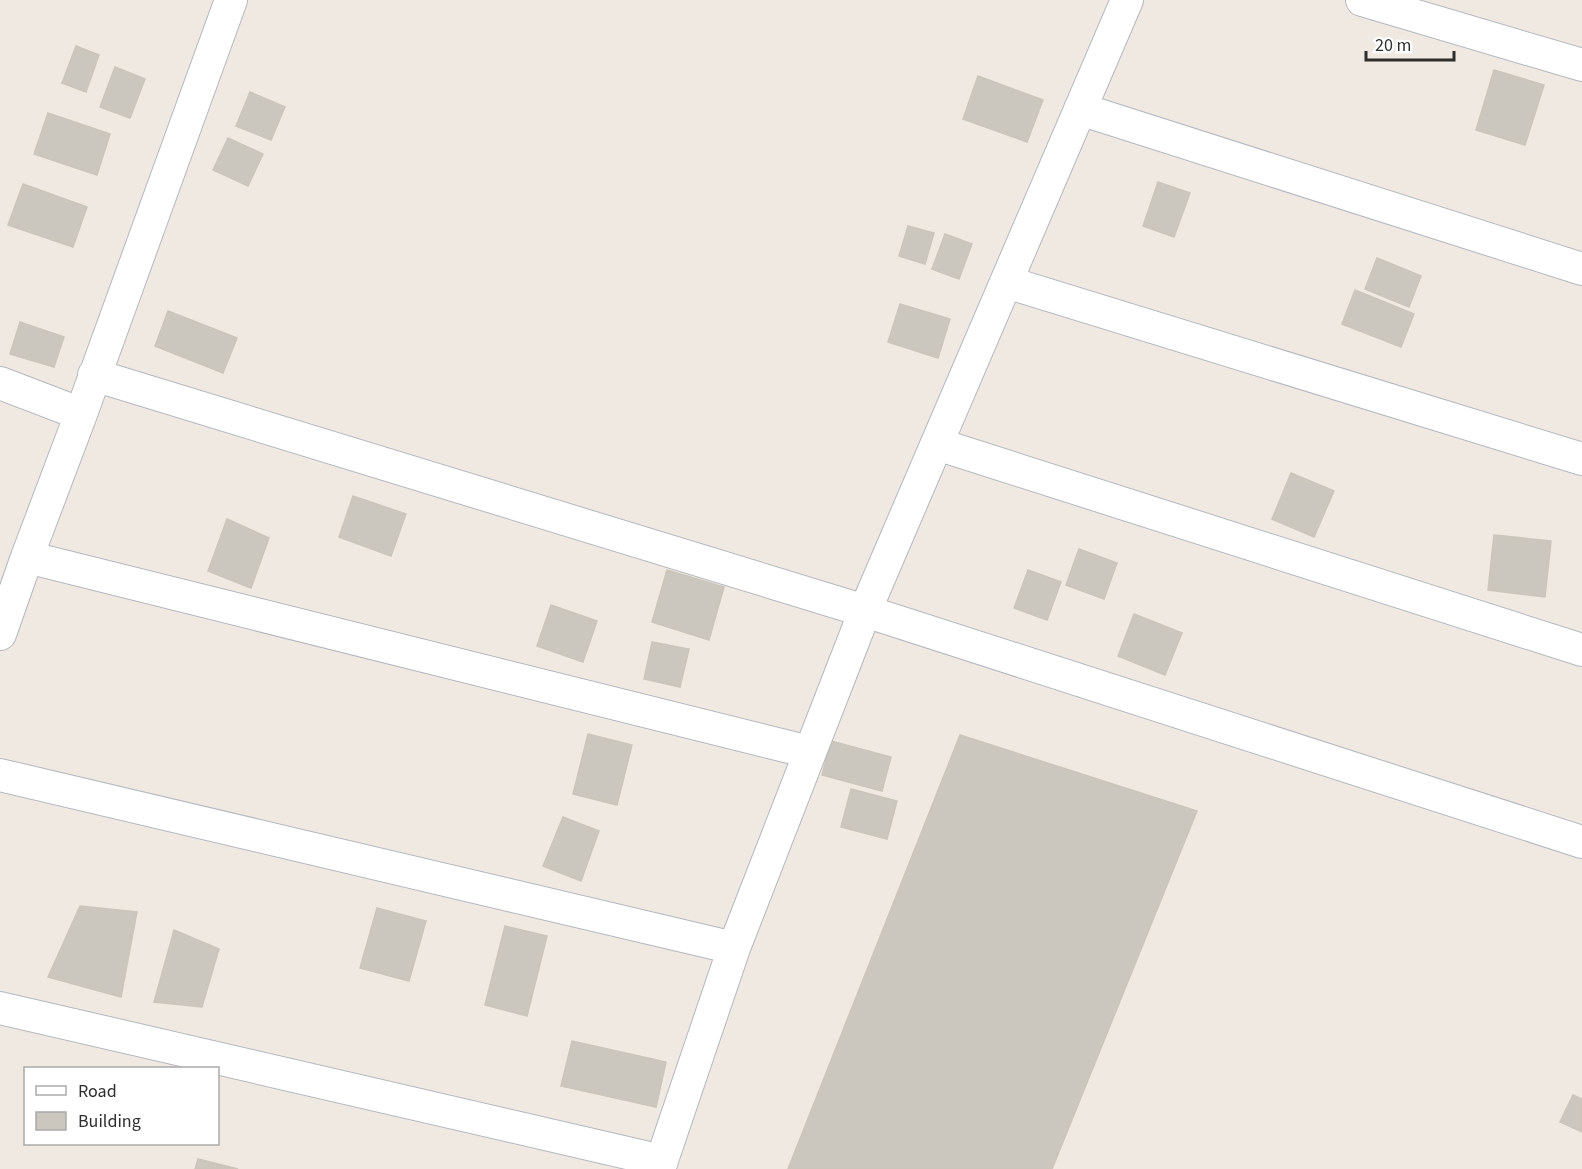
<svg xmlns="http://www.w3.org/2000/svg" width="1582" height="1169" font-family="'Source Sans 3',sans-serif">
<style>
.building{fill:#cbc7bf;stroke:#cbc5ba;stroke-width:1.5}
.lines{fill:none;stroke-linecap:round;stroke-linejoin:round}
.minor-casing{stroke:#b4b7c1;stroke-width:34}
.minor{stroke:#fff;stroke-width:32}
</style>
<rect width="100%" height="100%" fill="#efe9e1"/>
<path class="building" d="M76 46 99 55 86 92 62 83Z
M115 67 145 79 130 118 100 107Z
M1494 70 1544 85 1525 145 1476 130Z
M978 76 1043 100 1027 142 963 119Z
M250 92 285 107 271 140 236 126Z
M48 113 110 134 97 175 34 154Z
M228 138 263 154 248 186 213 170Z
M1158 182 1190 193 1174 237 1143 226Z
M23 184 87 207 73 247 8 225Z
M908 226 934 233 925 264 899 256Z
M945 234 972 244 959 279 932 269Z
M1377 258 1421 276 1409 307 1365 289Z
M1355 290 1414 314 1401 347 1342 324Z
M900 304 950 319 938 358 888 342Z
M168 311 237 338 223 373 155 346Z
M20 322 64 337 54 367 10 354Z
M1291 473 1334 491 1314 537 1272 519Z
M353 496 406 514 391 556 339 537Z
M227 519 269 538 251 588 208 571Z
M1494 535 1551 541 1545 597 1488 590Z
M1079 549 1117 563 1104 599 1066 585Z
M667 570 724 587 709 640 652 622Z
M1028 570 1061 582 1047 620 1014 608Z
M551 605 597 621 583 662 537 646Z
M1134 614 1182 633 1165 675 1118 656Z
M652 642 689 649 680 687 644 679Z
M588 734 632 745 617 805 573 794Z
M960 735 1197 811 1052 1169H788Z
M831 741 891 757 882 791 822 775Z
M851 789 897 801 887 839 841 827Z
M563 817 599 831 581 881 543 866Z
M80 906 137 912 121 997 48 977Z
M377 908 426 921 409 981 360 968Z
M505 926 547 936 527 1016 485 1005Z
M174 930 219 949 202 1007 154 1002Z
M572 1041 666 1062 656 1107 561 1086Z
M1573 1095 1582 1099V1132L1560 1122Z
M198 1159 238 1169H195Z"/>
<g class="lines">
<g class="minor-casing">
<path id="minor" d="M1362 0 1582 65
M1080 109 1582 269
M1006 282 1582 459
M94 375 865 611 1582 842
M0 383 81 414
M937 444 1582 650
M27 557 809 752
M0 634 27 557 81 414 231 0
M0 775 734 948
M0 1008 662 1161
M659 1169 734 948 865 611 1127 0"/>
</g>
<use href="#minor" class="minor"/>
</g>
<rect x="24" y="1067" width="195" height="78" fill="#ffffff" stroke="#ababab" stroke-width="1.5"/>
<rect x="36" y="1086" width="30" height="9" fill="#ffffff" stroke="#ababab" stroke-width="1.5"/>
<text x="78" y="1097" font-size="18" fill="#2e2e2e">Road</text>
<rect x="36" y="1112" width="30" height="18" fill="#cbc7bf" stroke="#ababab" stroke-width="1.5"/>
<text x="78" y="1127" font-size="18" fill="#2e2e2e">Building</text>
<path d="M1366 51v9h88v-9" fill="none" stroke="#2e2e2e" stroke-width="3"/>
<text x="1375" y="51" font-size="18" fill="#2e2e2e" stroke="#ffffff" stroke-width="4.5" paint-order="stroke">20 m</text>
</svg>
